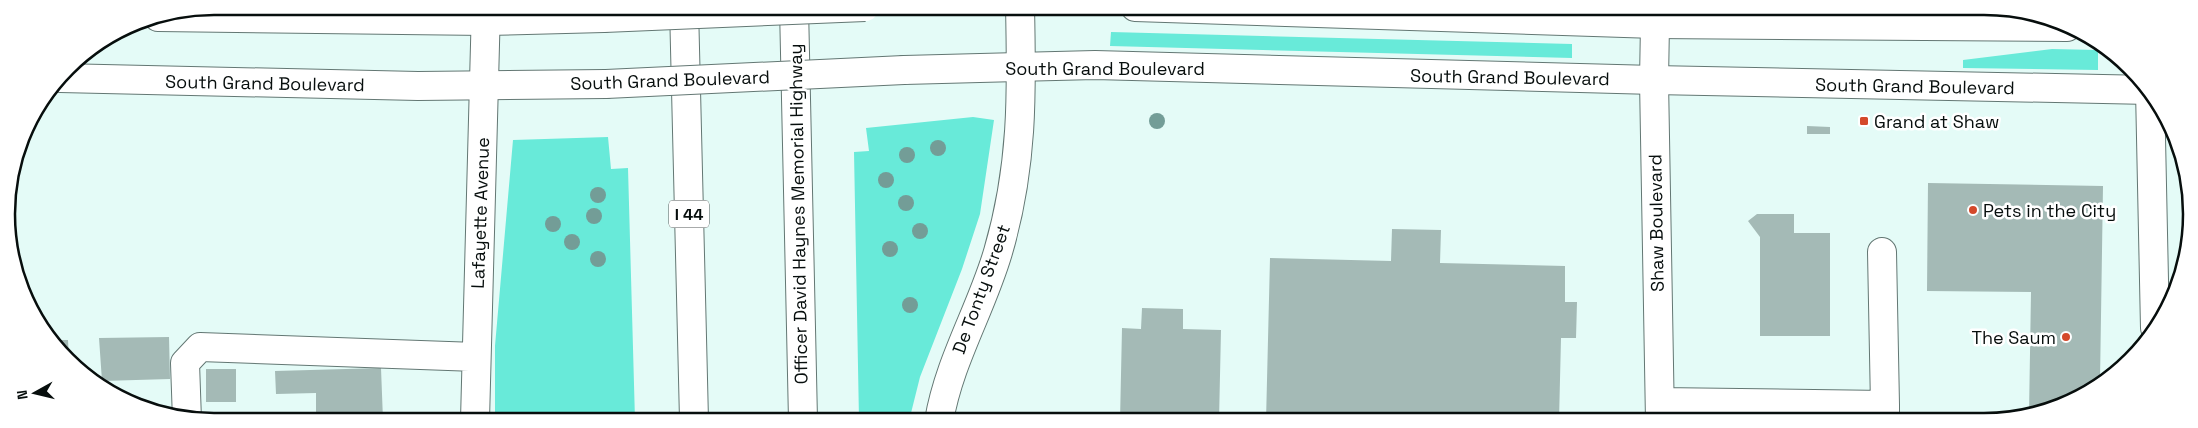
<svg xmlns="http://www.w3.org/2000/svg" width="2198" height="428" font-family="'Space Grotesk',sans-serif">
<style>
.green{fill:#68ead9}
.building{fill:#a4bab6}
.lines{fill:none;stroke-linecap:round;stroke-linejoin:round}
.minor-casing{stroke:#637773;stroke-width:30}
.major-casing{stroke:#637773;stroke-width:30}
.highway-casing{stroke:#637773;stroke-width:30}
.minor{stroke:#fff;stroke-width:28}
.major{stroke:#fff;stroke-width:28}
.highway{stroke:#fff;stroke-width:28}
.major-bridge-casing{stroke:#637773;stroke-width:30;stroke-linecap:butt}
.major-bridge{stroke:#fff;stroke-width:28}
.tree{fill:#739d97}
.poi-dot{fill:#d4492b;stroke:#fff;stroke-width:2}
.labels{text-anchor:middle;dominant-baseline:central;stroke-width:5;stroke-linejoin:round;paint-order:stroke}
.shield{fill:#fff;stroke:#515656;stroke-width:1}
.shield-label{font-size:16px;font-weight:bold;fill:#070e0d}
.street-label{font-size:18px;fill:#070e0d;stroke:#fff}
.poi-label{font-size:18px;fill:#070e0d;stroke:#fff;text-anchor:start}
.rim{fill:none;stroke:#070e0d;stroke-width:2.5}
</style>
<rect width="100%" height="100%" fill="#e4fbf7"/>
<path class="green" d="M1111 32 1572 44V58L1110 46Z
M2052 49 2098 50V70L1963 68V60Z
M973 117 994 120 980 214 962 269 920 377 909 421 859 420 854 152 869 151 866 128Z
M608 137 611 169 628 168 635 420H495V346L513 140Z"/>
<path class="building" d="M1807 126 1830 127V134H1807Z
M1928 183 2103 186 2100 381 2064 406 2029 414 2031 292 1927 291Z
M1757 214H1794V233H1830V336H1760V237L1748 221Z
M1392 229 1441 230 1440 263 1565 266V302H1577L1576 338H1561L1559 421H1266L1270 258 1391 261Z
M1142 308 1183 309V329L1221 330 1219 421H1120L1122 328 1141 329Z
M169 337 170 379 102 381 99 338Z
M51 340H68L69 359 58 351Z
M381 368 383 420H316V393L276 394 275 371Z
M206 369H236V402H206Z"/>
<g class="lines">
<g class="minor-casing">
<path id="minor" d="M1655 24 1654 80 1660 421
M2150 90 2155 328
M1882 252 1885 405
M1660 402 1885 405V421
M187 420 185 363 200 347 476 357
M475 420 486 7
M939 421C949 361 981 310 998 252 1023 167 1022 94 1020 7"/>
</g>
<g class="major-casing">
<path id="major" d="M1135 7 1655 24 2067 27
M158 17 486 21 604 18
M904 70 1095 65 1654 80 2150 90
M60 78 418 86 606 84"/>
</g>
<g class="highway-casing">
<path id="highway" d="M684 7 694 420
M794 7 803 420"/>
</g>
<use href="#minor" class="minor"/>
<use href="#major" class="major"/>
<use href="#highway" class="highway"/>
<g class="major-bridge-casing">
<path id="major-bridge" d="M604 18 865 7
M606 84 904 70"/>
</g>
<use href="#major-bridge" class="major-bridge"/>
</g>
<g class="tree">
<circle cx="1157" cy="121" r="8"/>
<circle cx="938" cy="148" r="8"/>
<circle cx="907" cy="155" r="8"/>
<circle cx="886" cy="180" r="8"/>
<circle cx="598" cy="195" r="8"/>
<circle cx="906" cy="203" r="8"/>
<circle cx="594" cy="216" r="8"/>
<circle cx="553" cy="224" r="8"/>
<circle cx="920" cy="231" r="8"/>
<circle cx="572" cy="242" r="8"/>
<circle cx="890" cy="249" r="8"/>
<circle cx="598" cy="259" r="8"/>
<circle cx="910" cy="305" r="8"/>
</g>
<g class="poi-dot">
<rect x="1859" y="116" width="10" height="10" rx="2.5"/>
<circle cx="1973" cy="210" r="5"/>
<circle cx="2066" cy="337" r="5"/>
</g>
<g class="labels">
<rect class="shield" x="669" y="200.5" width="40" height="27" rx="4"/>
<g class="shield-label">
<text x="689" y="214">I 44</text>
</g>
<g class="street-label">
<text x="1105" y="68">South Grand Boulevard</text>
<text transform="translate(1510 77) rotate(1)">South Grand Boulevard</text>
<text transform="translate(670 80) rotate(-2)">South Grand Boulevard</text>
<text transform="translate(265 83) rotate(1)">South Grand Boulevard</text>
<text transform="translate(1915 86) rotate(1)">South Grand Boulevard</text>
<text transform="translate(480 213) rotate(-88)">Lafayette Avenue</text>
<text transform="translate(798 214) rotate(-91)">Officer David Haynes Memorial Highway</text>
<text transform="translate(1656 223) rotate(-91)">Shaw Boulevard</text>
<text transform="translate(981 289) rotate(-70)">De Tonty Street</text>
</g>
<g class="poi-label">
<text x="1874" y="121">Grand at Shaw</text>
<text x="1983" y="210">Pets in the City</text>
<text x="2056" y="337" text-anchor="end">The Saum</text>
</g>
</g>
<path d="M0 0H2198V428H0ZM214 15H1984A199 199 0 0 1 2183 214V214A199 199 0 0 1 1984 413H214A199 199 0 0 1 15 214V214A199 199 0 0 1 214 15Z" fill="#fff" fill-rule="evenodd"/>
<path class="rim" d="M214 15H1984A199 199 0 0 1 2183 214V214A199 199 0 0 1 1984 413H214A199 199 0 0 1 15 214V214A199 199 0 0 1 214 15Z"/>
<g transform="translate(35 393) rotate(262)" stroke="#ffffff" stroke-width="4" paint-order="stroke">
<path d="M0-4L9 19L0 12L-9 19Z" fill="#070e0d"/>
<text y="-8" font-size="14" font-weight="bold" text-anchor="middle" fill="#070e0d">N</text>
</g>
</svg>
